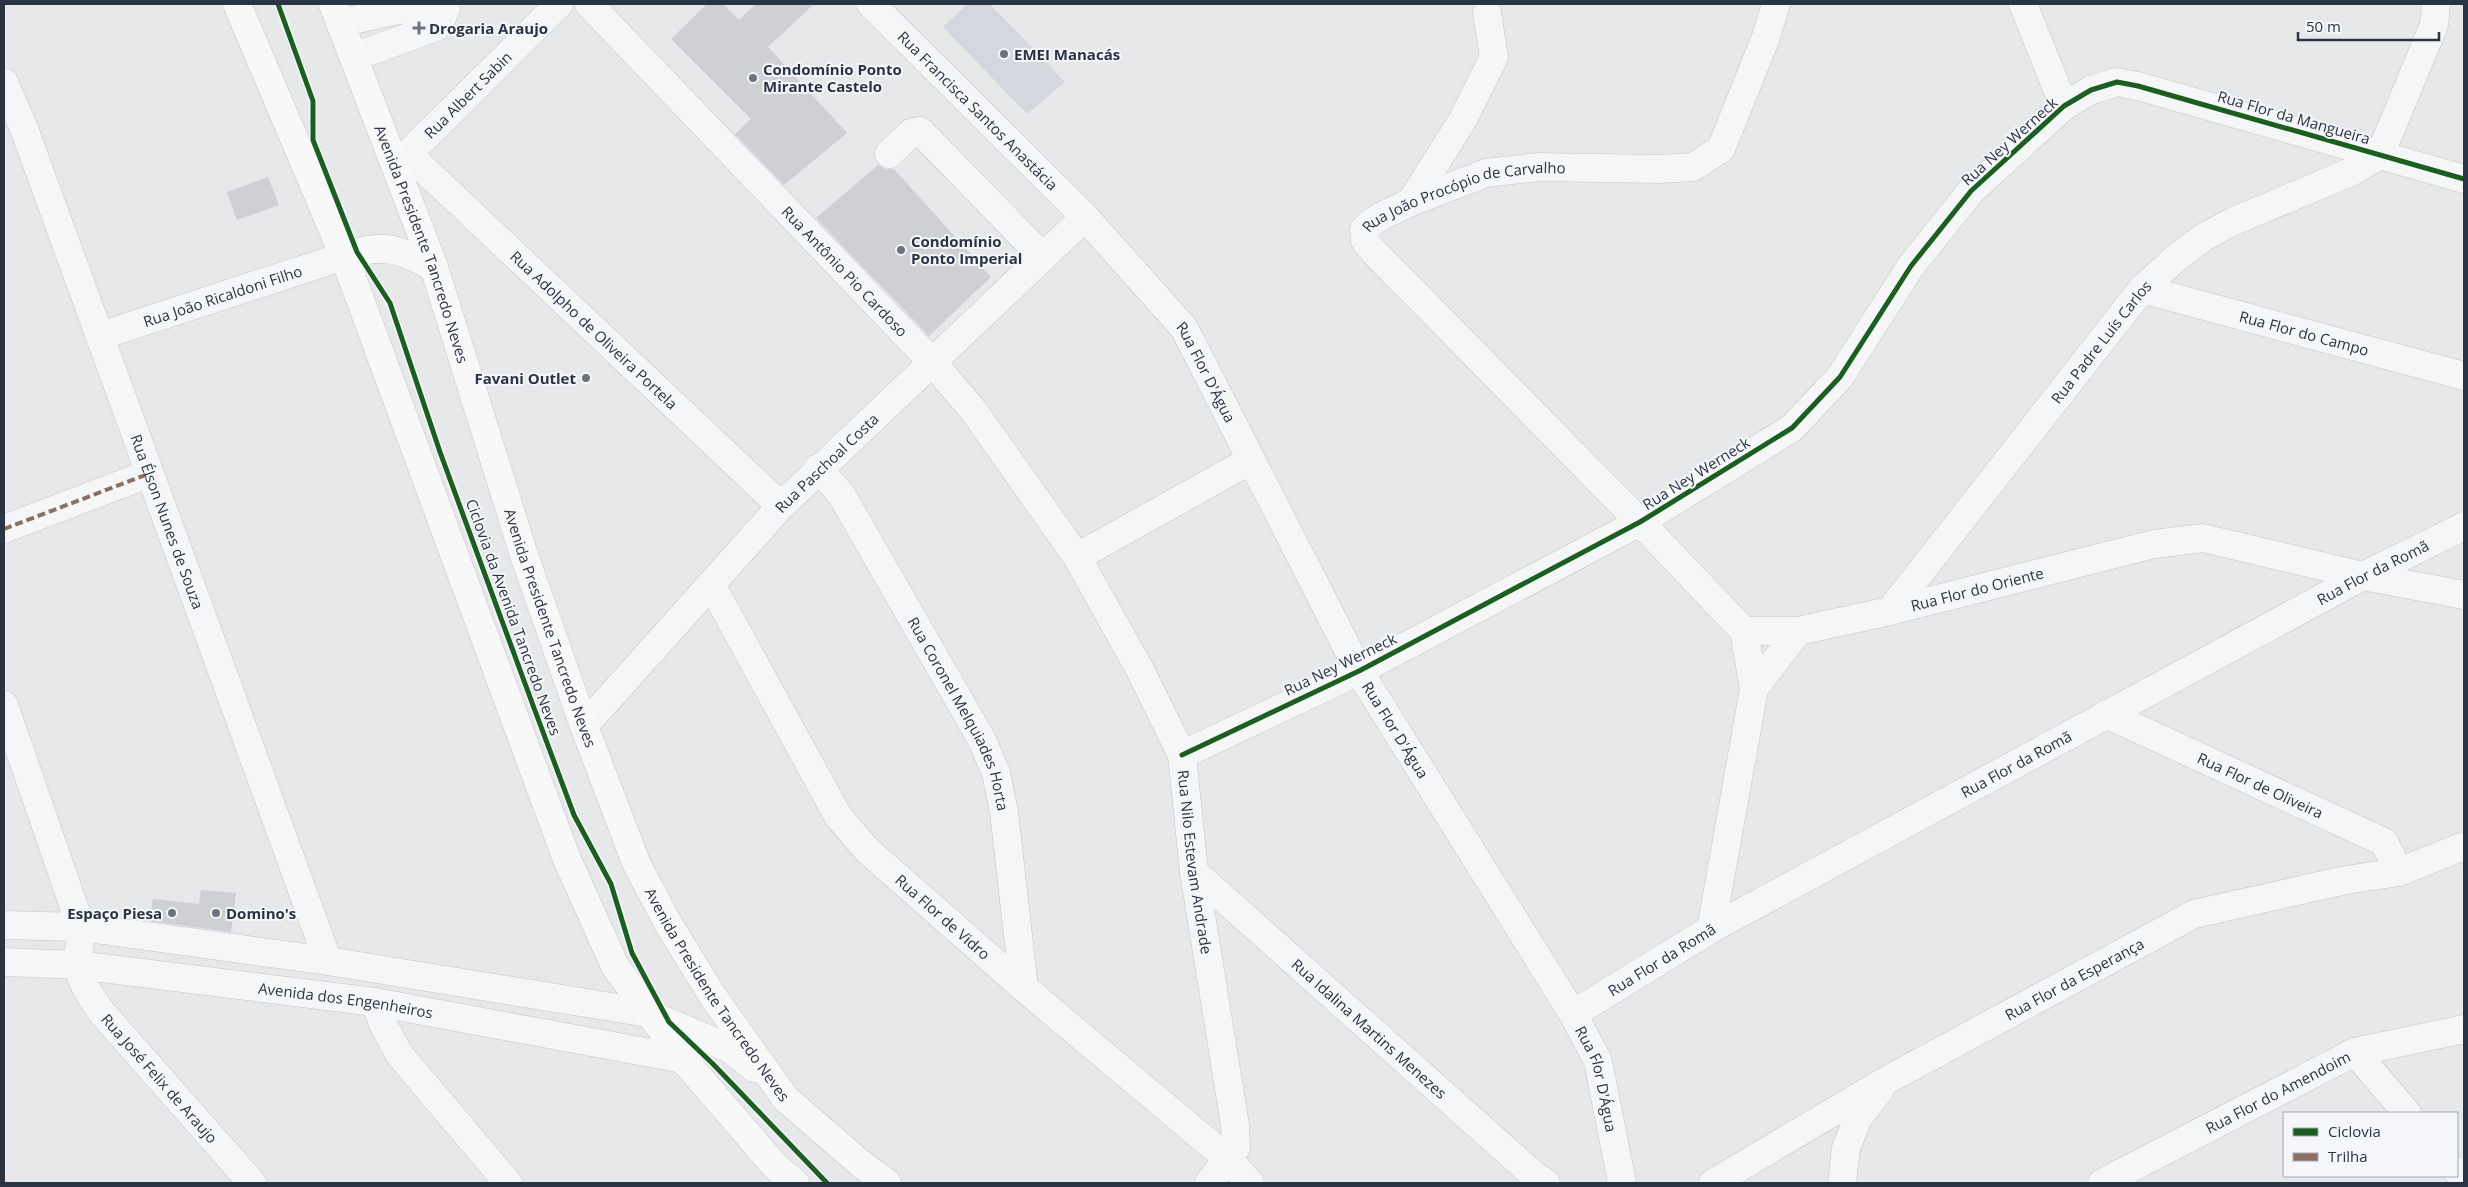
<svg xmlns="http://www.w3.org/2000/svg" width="2468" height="1187" font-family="'Open Sans',sans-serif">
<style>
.built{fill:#d4d7dd}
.building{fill:#ced0d3}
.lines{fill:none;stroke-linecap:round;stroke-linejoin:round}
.minor-casing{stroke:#c4c6c8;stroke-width:29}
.major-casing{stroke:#c2c5c8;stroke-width:29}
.minor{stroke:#f5f6f7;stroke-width:28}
.major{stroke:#f8f8f8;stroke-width:28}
.quiet{stroke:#8d6e63;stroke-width:4;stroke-dasharray:8 4;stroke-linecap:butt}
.cycleway-casing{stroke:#f4f6f9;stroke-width:8}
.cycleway{stroke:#1b5e20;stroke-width:5}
.poi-dot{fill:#6c737f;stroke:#f4f6f9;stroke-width:2}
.labels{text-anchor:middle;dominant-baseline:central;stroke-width:4;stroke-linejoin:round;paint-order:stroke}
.poi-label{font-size:15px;font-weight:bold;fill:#2b3445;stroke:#f4f6f9;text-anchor:start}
.street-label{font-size:15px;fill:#2b3445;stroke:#f4f6f9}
</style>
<rect width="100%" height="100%" fill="#e6e8ea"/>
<path class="built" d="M967 4H990L1065 82 1027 114 943 27Z"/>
<path class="building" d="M707 4H723L739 20 756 4H814L768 47 847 133 784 185 735 134 751 119 671 39Z
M878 165 885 169H894L991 277 929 336 816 218Z
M268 177 279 205 237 220 227 192Z
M201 890 236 893 231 932 149 921 153 899 199 904Z"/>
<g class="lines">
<g class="minor-casing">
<g id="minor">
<path id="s1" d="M589 4 933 363 973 410 1077 557 1139 668 1182 755 1194 872 1235 1125 1236 1148 1209 1183"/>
<path id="s2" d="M871 4 1085 217 1184 328 1359 671 1573 1014 1598 1061 1622 1183"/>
<path d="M2023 4 2064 106"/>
<path d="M340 23C364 18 426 0 446 8L441 20 436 27 354 57"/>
<path id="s3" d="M4 82 23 126 328 961"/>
<path id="s4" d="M408 154 781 506"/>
<path d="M889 154 911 133 920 131 1043 257"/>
<path id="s5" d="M394 159 408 154 559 4"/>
<path d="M1411 202 1462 121 1494 57 1487 13"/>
<path id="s6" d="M2142 289 2464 376"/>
<path id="s7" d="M100 336 344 256"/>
<path id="s8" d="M818 468 841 494 982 740 996 773 1004 812 1024 988"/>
<path d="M4 529 148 474"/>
<path d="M1077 557 1251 460"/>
<path id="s9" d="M712 586 838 816 867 850 1024 988 1229 1160 1250 1183"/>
<path id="s10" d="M1890 611 2142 289 2176 258 2204 237 2232 222 2353 171 2380 155 2434 25 2436 4"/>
<path id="s11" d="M1744 631H1798L1890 611 2154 544 2203 538 2363 576 2464 595"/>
<path id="s12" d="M1754 689 1744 631 1640 522 1376 254 1365 241 1364 230 1369 224 1382 216 1411 202 1486 173 1539 167 1660 169 1693 167 1721 149 1766 37 1776 4"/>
<path id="s13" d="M4 705 81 927C77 972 76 978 104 1015L252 1183"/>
<path id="s14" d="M2106 714 2384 842 2399 872"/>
<path id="s15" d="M584 726 781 506 1085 217"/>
<path d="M1182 755 1359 671 1640 522 1792 428 1840 377 1911 266 1971 191 2064 106 2091 90 2117 82 2138 86 2464 179"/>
<path id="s16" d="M1194 872 1535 1176 1546 1183"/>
<path d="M4 925 81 927 328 961 648 1013"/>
<path d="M1711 929 1754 689 1798 631"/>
<path id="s17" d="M4 962 78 965 375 1002 683 1059"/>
<path d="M375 1002 383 1024 399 1054 508 1183"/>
<path id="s18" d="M1573 1014 1711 929 2363 576 2464 526"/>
<path d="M2355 1052 2407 1113"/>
<path d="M2457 1171 2464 1180"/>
<path id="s19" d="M1713 1183 1889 1079 2194 914 2346 880 2399 872 2464 846"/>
<path d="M1842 1183 1846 1148 1858 1118 1880 1090"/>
<path id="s20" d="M2102 1183 2355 1052 2464 1029"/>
</g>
</g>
<g class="major-casing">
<g id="major">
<path d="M237 4 344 256 566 857 615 966 683 1059 775 1166 795 1183"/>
<path id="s21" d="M333 4 434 267 524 555 584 726 637 865 669 925 714 998 786 1099 860 1163 887 1183"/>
<path d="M344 256C385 242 397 249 434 267"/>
<path d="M649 1014 729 1048 754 1068"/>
</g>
</g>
<use href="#minor" class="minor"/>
<use href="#major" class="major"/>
<path class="quiet" d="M4 529 148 474"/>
<g class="cycleway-casing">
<path id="cycleway" d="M278 4 313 101V140L357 252 390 303 440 452 534 708 574 815 611 884 632 953 669 1022 713 1064 827 1183
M1182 755 1359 671 1640 522 1792 428 1840 377 1911 266 1971 191 2064 106 2091 90 2117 82 2138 86 2464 179"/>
</g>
<use href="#cycleway" class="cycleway"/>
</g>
<g class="poi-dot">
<path d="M416.5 20.5h5v5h5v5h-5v5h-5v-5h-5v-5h5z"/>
<circle cx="1004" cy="54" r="5"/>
<circle cx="753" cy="78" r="5"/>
<circle cx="901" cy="250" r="5"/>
<circle cx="586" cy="378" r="5"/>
<circle cx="172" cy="913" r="5"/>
<circle cx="216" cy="913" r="5"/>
</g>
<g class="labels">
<g class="poi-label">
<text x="429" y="28">Drogaria Araujo</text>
<text x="1014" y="54">EMEI Manacás</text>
<text x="763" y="69">Condomínio Ponto<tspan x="763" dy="17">Mirante Castelo</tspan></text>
<text x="911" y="241">Condomínio<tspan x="911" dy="17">Ponto Imperial</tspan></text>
<text x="576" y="378" text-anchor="end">Favani Outlet</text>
<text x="162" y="913" text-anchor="end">Espaço Piesa</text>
<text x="226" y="913">Domino's</text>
</g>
<g class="street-label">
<text stroke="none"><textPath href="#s5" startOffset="99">Rua Albert Sabin</textPath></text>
<text stroke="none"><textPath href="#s2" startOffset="151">Rua Francisca Santos Anastácia</textPath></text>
<text transform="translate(2294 117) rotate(16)">Rua Flor da Mangueira</text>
<text transform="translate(2009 141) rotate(-42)">Rua Ney Werneck</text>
<text stroke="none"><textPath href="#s12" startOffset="722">Rua João Procópio de Carvalho</textPath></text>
<text stroke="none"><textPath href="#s21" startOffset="256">Avenida Presidente Tancredo Neves</textPath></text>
<text stroke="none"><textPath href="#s1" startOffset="370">Rua Antônio Pio Cardoso</textPath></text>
<text stroke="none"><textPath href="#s7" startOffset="129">Rua João Ricaldoni Filho</textPath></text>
<text stroke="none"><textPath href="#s4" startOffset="256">Rua Adolpho de Oliveira Portela</textPath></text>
<text stroke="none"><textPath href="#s6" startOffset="168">Rua Flor do Campo</textPath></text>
<text stroke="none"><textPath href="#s10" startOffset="342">Rua Padre Luís Carlos</textPath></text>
<text stroke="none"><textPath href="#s2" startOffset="500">Rua Flor D'Água</textPath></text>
<text stroke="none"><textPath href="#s15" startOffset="358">Rua Paschoal Costa</textPath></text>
<text transform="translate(1696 473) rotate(-32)">Rua Ney Werneck</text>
<text stroke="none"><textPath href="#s3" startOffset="469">Rua Élson Nunes de Souza</textPath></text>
<text stroke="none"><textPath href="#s18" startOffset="914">Rua Flor da Romã</textPath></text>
<text stroke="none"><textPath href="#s11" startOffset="238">Rua Flor do Oriente</textPath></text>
<text transform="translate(514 617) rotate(70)">Ciclovia da Avenida Tancredo Neves</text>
<text stroke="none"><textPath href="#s21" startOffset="661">Avenida Presidente Tancredo Neves</textPath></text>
<text transform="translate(1340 664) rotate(-26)">Rua Ney Werneck</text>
<text stroke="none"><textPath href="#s8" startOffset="285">Rua Coronel Melquiades Horta</textPath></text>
<text stroke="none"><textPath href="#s2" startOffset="905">Rua Flor D'Água</textPath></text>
<text stroke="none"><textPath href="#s18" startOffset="509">Rua Flor da Romã</textPath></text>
<text stroke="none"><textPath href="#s14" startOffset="170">Rua Flor de Oliveira</textPath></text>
<text stroke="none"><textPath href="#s1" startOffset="1071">Rua Nilo Estevam Andrade</textPath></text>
<text stroke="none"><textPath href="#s9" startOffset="408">Rua Flor de Vidro</textPath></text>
<text stroke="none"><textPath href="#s18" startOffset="104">Rua Flor da Romã</textPath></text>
<text stroke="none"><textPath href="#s19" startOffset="415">Rua Flor da Esperança</textPath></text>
<text stroke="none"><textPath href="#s21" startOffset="1066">Avenida Presidente Tancredo Neves</textPath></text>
<text stroke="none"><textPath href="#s17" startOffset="344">Avenida dos Engenheiros</textPath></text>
<text stroke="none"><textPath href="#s16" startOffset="235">Rua Idalina Martins Menezes</textPath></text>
<text stroke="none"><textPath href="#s13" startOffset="414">Rua José Felix de Araujo</textPath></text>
<text stroke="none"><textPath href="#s2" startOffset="1310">Rua Flor D'Água</textPath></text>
<text stroke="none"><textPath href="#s20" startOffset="198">Rua Flor do Amendoim</textPath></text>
</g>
</g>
<rect width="2468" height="1187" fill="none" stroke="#2b3445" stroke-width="10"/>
<rect x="2283" y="1112" width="175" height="65" fill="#f4f6f9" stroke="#a4a8b1"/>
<rect x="2293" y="1128" width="25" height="8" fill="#1b5e20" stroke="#a4a8b1"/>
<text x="2328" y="1137" font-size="15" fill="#2b3445">Ciclovia</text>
<rect x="2293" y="1153" width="25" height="8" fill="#8d6e63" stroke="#a4a8b1"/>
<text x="2328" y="1162" font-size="15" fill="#2b3445">Trilha</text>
<path d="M2298 32v8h141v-8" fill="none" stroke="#2b3445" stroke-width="2.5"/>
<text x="2306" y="32" font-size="15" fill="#2b3445" stroke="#f4f6f9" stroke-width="4" paint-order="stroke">50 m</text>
</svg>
